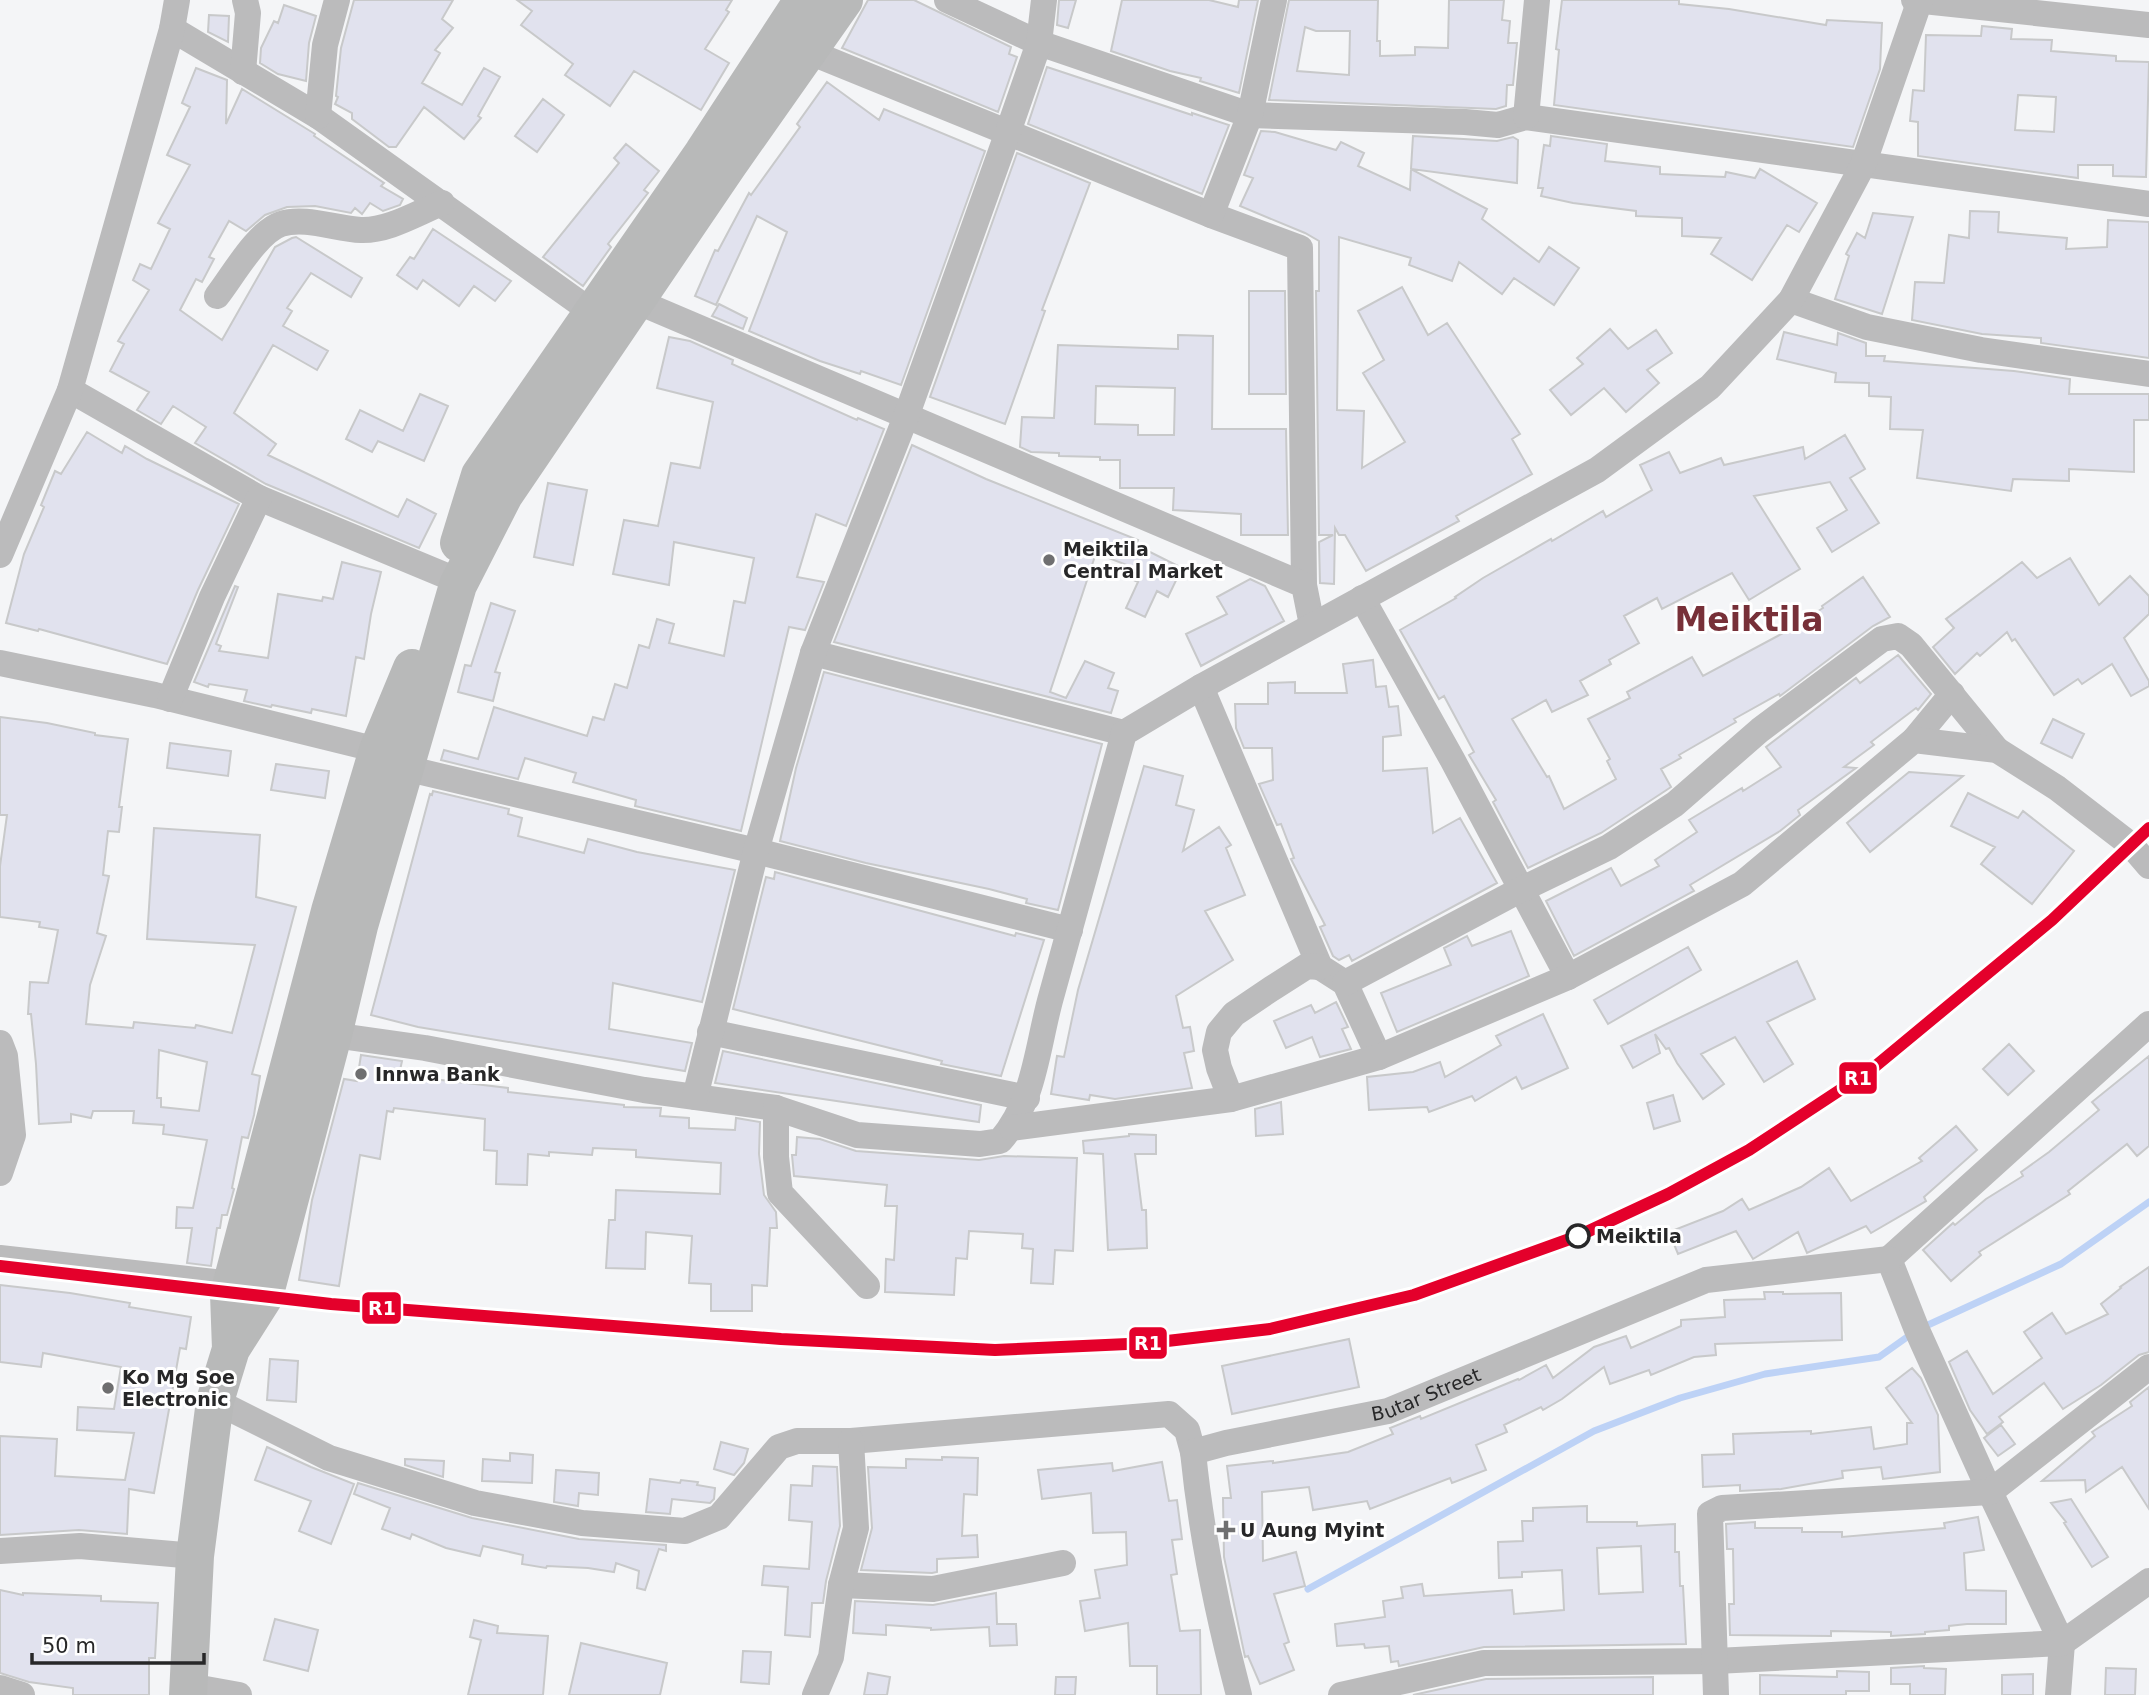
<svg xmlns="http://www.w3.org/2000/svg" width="2149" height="1695" font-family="'DejaVu Sans',sans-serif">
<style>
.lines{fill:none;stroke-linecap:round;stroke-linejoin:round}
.stream{stroke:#bdd2f6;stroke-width:7}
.building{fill:#e1e2ee;stroke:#c8c9ca;stroke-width:2;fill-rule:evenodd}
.minor{stroke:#bbbbbc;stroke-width:26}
.highway{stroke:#b8b9b9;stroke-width:38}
.rail-1-casing{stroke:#fff;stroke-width:18}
.rail-1{stroke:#e4002b;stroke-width:12}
.poi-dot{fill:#6f6f70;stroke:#fff;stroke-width:2.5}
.stop-dot{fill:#fff;stroke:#272728;stroke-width:3.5}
.labels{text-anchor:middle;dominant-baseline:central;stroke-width:6;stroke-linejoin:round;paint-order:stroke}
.poi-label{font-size:19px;font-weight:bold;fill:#272728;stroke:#fff;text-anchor:start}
.stop-label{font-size:19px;font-weight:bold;fill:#272728;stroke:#fff;text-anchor:start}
.street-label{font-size:19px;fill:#272728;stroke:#fff}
.town-label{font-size:33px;font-weight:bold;fill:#773038;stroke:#fff}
.line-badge{stroke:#fff;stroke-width:2.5}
.badge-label{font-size:19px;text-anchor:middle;font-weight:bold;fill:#fff}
</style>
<rect width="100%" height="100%" fill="#f4f5f7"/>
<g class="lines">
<path class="stream" d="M1308 1589 1594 1431 1680 1398 1765 1374 1879 1357 1917 1330 2061 1264 2149 1202"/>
</g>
<path class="building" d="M354 0H453L442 19 453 28 435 50 440 53 422 83 462 105 484 68 500 77 478 116 481 118 464 139 424 107 396 147H389L352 119V113L335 104 338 97 336 96 341 48Z
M517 0H732L726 10 729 12 705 49 729 63 701 110 634 71 610 106 565 75 573 64 521 25 532 11Z
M868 0H914L1011 47 1009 54 1017 57 998 112 842 48Z
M1059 0H1076L1068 28 1057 25Z
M1122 0H1209L1238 7 1239 0H1258L1239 93 1200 81 1201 78 1170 71 1111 51Z
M1289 0H1378L1377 41H1380V56L1415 55V47L1448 48 1449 0H1504L1502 20 1510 21 1508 43H1517L1513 85H1507L1506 106 1496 109 1269 100ZM1305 27 1316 31H1350L1349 75 1297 71Z
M1562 0H1679V4L1729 9 1826 25 1827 20 1882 23 1880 69 1853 147 1554 105 1559 50 1556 49Z
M284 5 316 16 309 43 306 81 278 74 260 63 261 48 274 21 278 23Z
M209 15 229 16 228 42 208 32Z
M1982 26 2012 29 2011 39 2052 40 2051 51 2116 56V61L2149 62 2146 177 2113 176V165H2078V178L1918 156V122L1910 121 1913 90 1924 91 1926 35 1981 36ZM2018 95 2056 97 2054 132 2015 130Z
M1047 67 1192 115V113L1229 125 1202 194 1028 124Z
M196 68 227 80 226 124 242 89 315 134 314 136 384 183 381 186 403 199 400 205 383 211 370 203 362 214 355 208 351 213 315 206 287 207 265 215 246 231 229 221 209 257 214 259 202 282 196 279 180 310 222 340 275 247 292 238 296 237 362 278 351 297 311 273 287 308 292 311 283 326 328 351 317 370 273 345 234 413 276 444 268 455 398 517 407 499 436 514 419 548 266 484 195 443 206 427 173 406 161 424 137 410 149 392 110 371 124 344 118 341 149 290 133 280 140 264 151 269 170 229 158 223 190 165 167 155 190 107 182 103Z
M827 82 879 120 884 109 985 151 901 385 861 371 860 374 820 361 749 331 787 232 757 216 716 305 695 296 715 250 718 251 749 193 751 195 800 127 797 124Z
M543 99 564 115 537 152 515 136Z
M1261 131 1275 132 1336 150 1341 142 1364 153 1358 166 1410 190 1411 169 1487 209 1482 219 1539 262 1549 247 1579 268 1554 305 1514 278 1502 294 1459 262 1452 281 1409 265 1411 258 1339 237 1337 410 1364 411 1362 468 1405 442 1363 373 1384 360 1358 311 1402 287 1428 335 1447 323 1520 434 1512 439 1532 474 1456 516 1459 521 1366 571 1345 535H1339L1335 528 1334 584 1320 583 1319 542 1333 535H1319L1316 291H1319V241L1305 233 1240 206 1253 178 1244 175Z
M1413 136 1497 141 1513 137 1518 140 1517 183 1411 169Z
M1551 136 1607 144 1605 161 1660 167V174L1725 177 1726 172 1755 178 1760 169 1817 203 1799 232 1787 225 1752 280 1711 254 1721 238 1682 236V218L1636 216V211L1573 203 1541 196 1543 188H1538L1544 145 1550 146Z
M626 144 659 171 644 190 648 193 608 244 611 247 583 286 543 257 619 163 614 158Z
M1017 153 1090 183 1042 310 1045 311 1005 424 930 397Z
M1970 211 1999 212 1998 232 2067 238 2066 249 2107 247 2108 220 2149 222V358L2041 343V338L1982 334 1912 320 1915 282 1944 283 1949 235 1969 238Z
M1873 213 1913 217 1882 314 1835 299 1849 256 1846 254 1857 233 1865 238Z
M433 229 511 281 495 301 474 286 459 306 423 280 417 289 397 275 410 257 414 259Z
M1249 291H1285L1286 394H1249Z
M719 304 747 318 743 329 712 316Z
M1610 329 1628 349 1656 330 1672 353 1647 370 1659 383 1626 412 1604 388 1571 415 1550 390 1583 364 1577 358Z
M1784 332 1837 345 1838 333 1866 343V356H1885L1884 361 2014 371 2070 379 2069 394H2149V420H2134V472L2069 469V481L2013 479 2011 491 1917 478 1923 430 1890 429 1891 397 1869 396V383L1835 382 1836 373 1777 359Z
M1178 335 1213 336 1212 429H1286L1288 535H1241V514L1173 510 1174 488H1120V460H1100V457L1059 456V453L1031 452 1020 447 1022 417 1054 418 1058 345 1178 349ZM1096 386 1175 388 1174 435H1138V425L1095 424Z
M669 337 690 341 733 360 732 364 857 420 858 418 884 429 846 526 816 514 797 577 824 582 805 630 789 627 741 831 635 806 636 800 573 782 576 773 525 758 518 779 441 760 444 750 478 759 494 707 587 736 593 717 604 720 615 684 627 688 639 645 649 648 657 619 674 624 669 643 724 656 734 601 745 603 754 558 674 542 669 585 613 574 624 520 658 526 671 463 700 468 713 402 657 388Z
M420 394 448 406 424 461 378 441 372 452 346 439 360 410 403 431Z
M87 432 122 453 125 446 147 459 239 504 198 590 167 664 39 629 38 631 6 623 24 554 44 507 41 505 55 471 61 474Z
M1845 435 1865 469 1850 478 1879 523 1832 552 1817 528 1847 510 1830 482 1754 496 1800 569 1749 600 1732 573 1662 609 1657 598 1624 616 1639 643 1609 660 1611 664 1580 681 1588 695 1552 712 1546 700 1512 719 1547 777 1549 776 1564 809 1616 779 1607 761 1610 759 1588 719 1630 698 1627 692 1692 657 1703 676 1787 631 1823 608 1822 606 1863 577 1890 617 1873 626 1780 696 1779 694 1734 719 1736 722 1679 755 1681 758 1661 769 1671 787 1665 791 1601 833 1528 868 1493 802 1496 800 1469 755 1474 752 1444 696 1439 699 1400 630 1456 598 1455 597 1483 578 1551 539 1552 541 1603 511 1606 517 1652 490 1640 465 1669 452 1680 473 1721 458 1724 465 1803 447 1805 459Z
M912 445 986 479 1138 540 1136 545 1182 568 1168 597 1157 591 1145 617 1126 608 1138 582 1127 577 1132 567 1096 553 1050 692 1066 698 1085 661 1114 673 1108 688 1118 691 1111 713 834 642Z
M548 483 587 490 573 565 534 557Z
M2070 558 2099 605 2130 576 2149 596V614L2124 638 2149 681V686L2131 696 2112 664 2082 684 2078 679 2054 695 2015 639 2012 641 2007 632 1980 656 1977 653 1955 674 1933 647 1954 628 1946 619 2022 562 2037 578Z
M342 562 381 572 371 614 364 659 356 657 346 716 312 709 311 713 272 705 271 707 244 701 247 690 209 684 208 687 194 682 235 586 238 587 216 644 221 646 219 651 268 658 278 594 322 601 323 597 333 599Z
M1250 579 1265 586 1284 621 1201 666 1186 634 1227 614 1217 597Z
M491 603 515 611 495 672 500 673 493 701 458 692 465 665 471 666Z
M1898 655 1931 694 1918 710 1916 708 1871 742 1874 745 1844 767 1856 768 1798 810 1800 815 1780 831 1690 885 1694 891 1574 956 1546 901 1611 868 1621 886 1659 866 1655 860 1697 832 1689 820 1742 788 1743 791 1781 767 1766 747 1856 678 1860 683Z
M1373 660 1376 687 1386 686 1389 707 1398 706 1401 735 1383 737V771L1427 768 1433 833 1460 818 1497 883 1352 961 1349 955 1339 960 1333 956 1320 927 1325 925 1293 863 1291 859 1294 858 1281 824 1277 825 1259 784 1273 780 1272 748H1244L1236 728 1235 704H1268V683L1295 682V693H1347L1343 664Z
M824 672 1102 744 1058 910 1026 903 1027 899 989 889 866 863 780 841 796 768Z
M0 717 47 723 95 733V735L128 739 119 807H122L119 832 108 831 103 875 109 876 97 933 106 936 90 985 86 1024 133 1028 134 1022 195 1028 196 1025 232 1033 255 945 147 939 154 828 260 835 256 897 296 907 252 1074 260 1076 254 1115 248 1138 242 1137 232 1188 234 1189 227 1215H222L220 1228H217L211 1266 187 1263 192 1228H176L177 1207 193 1208 207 1140 163 1134 164 1125 133 1123 134 1111H93L91 1118 71 1114V1122L39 1124 36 1064 31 1014H28L30 982 48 983 58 930 39 927 40 922 0 917V866L7 815H0ZM159 1050 207 1062 199 1111 161 1107V1098H157Z
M2053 719 2084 734 2072 758 2041 743Z
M170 743 231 751 228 776 167 768Z
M276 764 329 771 325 798 271 790Z
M1144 766 1183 776 1176 805 1194 810 1183 851 1219 827 1231 845 1226 848 1245 895 1205 911 1233 960 1176 996 1183 1028 1190 1027 1194 1051 1184 1053 1192 1088 1115 1099 1090 1095 1089 1100 1051 1094 1057 1056 1064 1057 1078 990Z
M1909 772 1963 776 1870 852 1847 823Z
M433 791 509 809 508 814 522 818 518 836 584 853 588 839 637 852 735 870 702 1002 613 983 609 1029 692 1043 685 1071 418 1027 371 1015 430 794 432 795Z
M1968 793 2018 818 2023 811 2074 851 2032 904 1981 864 1995 847 1951 826Z
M775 872 1015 936 1016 933 1044 940 1001 1076 941 1064 942 1061 733 1009 766 877 774 879Z
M1511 931 1529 976 1397 1032 1381 993 1451 965 1444 948 1467 936 1472 946Z
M1688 947 1701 970 1608 1024 1594 1000Z
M1797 961 1815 999 1767 1022 1793 1064 1764 1082 1735 1037 1701 1054 1724 1084 1703 1099 1677 1063 1669 1048 1666 1049 1655 1034 1660 1053 1633 1068 1621 1046Z
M1336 1002 1348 1027 1342 1029 1351 1049 1320 1057 1312 1037 1286 1048 1274 1021 1311 1005 1315 1013Z
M1543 1014 1568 1068 1522 1089 1516 1077 1475 1101 1472 1096 1429 1112 1427 1107 1369 1110 1367 1077 1413 1072 1440 1062 1445 1077 1501 1045 1496 1036Z
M2009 1044 2034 1071 2008 1095 1983 1069Z
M723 1051 981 1105 979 1122 715 1083Z
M361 1055 402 1061 399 1075 508 1088V1092L624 1105V1107L661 1108 660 1116 689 1118V1128L735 1130 736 1118 760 1122 759 1154 764 1195 776 1212 777 1228H770L767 1286 752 1285V1311H711V1284L689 1283 692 1236 646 1232 645 1269 606 1268 609 1220H615L616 1190 720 1194 721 1163 636 1157V1150L593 1148 592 1155 549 1152V1156L528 1154 527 1185 496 1184 497 1151 484 1150 485 1119 394 1108 393 1112 387 1111 380 1159 360 1155 339 1286 299 1280 312 1200 344 1079 357 1081Z
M2149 1056V1146L2137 1156 2127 1144 2068 1191 2070 1194 1979 1252 1981 1255 1951 1281 1923 1250 1953 1223 1955 1225 1986 1199 2023 1176 2021 1172 2049 1152 2099 1110 2092 1102Z
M1673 1095 1680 1121 1654 1129 1647 1103Z
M1281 1102 1283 1134 1256 1136 1255 1109Z
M1956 1126 1977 1150 1924 1197 1926 1201 1871 1233 1866 1226 1807 1253 1798 1232 1753 1259 1736 1231 1678 1254 1669 1232 1723 1211 1742 1199 1749 1210 1801 1187 1829 1168 1851 1201 1922 1161 1919 1158Z
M1129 1134 1156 1135V1154H1135L1142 1210H1146L1147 1248 1108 1250 1103 1154 1084 1153 1083 1141 1129 1136Z
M797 1137 820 1139 856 1151 979 1160 1004 1156 1077 1158 1073 1251 1055 1250 1053 1284 1031 1283 1033 1249 1022 1248 1023 1234 969 1231 967 1259 956 1258 954 1295 885 1292 886 1259 894 1260 897 1206H885L887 1185 794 1176 792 1155H796Z
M2149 1267V1352L2139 1355 2101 1385 2063 1409 2044 1383 1999 1417 2003 1422 1987 1434 1970 1410 1949 1362 1967 1351 1993 1394 2042 1358 2024 1332 2052 1313 2066 1334 2108 1314 2101 1304 2121 1288 2120 1287Z
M0 1285 70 1293 130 1303 129 1307 191 1317 186 1349 180 1348 154 1493 129 1489 127 1534 79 1530 0 1535V1436L57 1439 55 1476 125 1480 134 1433 77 1430 78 1407 114 1409 121 1367 43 1353 41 1367 0 1362Z
M1764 1292H1783V1294L1841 1293 1842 1340 1715 1344 1716 1355 1694 1357 1651 1375 1649 1370 1610 1384 1604 1367 1562 1399 1543 1410 1541 1407 1504 1425 1507 1432 1476 1445 1486 1470 1452 1483 1450 1478 1370 1509 1367 1501 1313 1510 1309 1487 1262 1492 1263 1561 1296 1552 1305 1586 1274 1594 1289 1642 1284 1644 1294 1670 1260 1684 1248 1656 1245 1657 1224 1557 1223 1498H1231L1227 1466 1273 1461V1463L1348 1452 1393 1434 1390 1428 1420 1416 1421 1419 1518 1379 1519 1380 1546 1365 1553 1378 1594 1347 1626 1336 1631 1348 1681 1326V1320L1725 1317 1724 1300 1765 1299Z
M1349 1339 1359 1387 1232 1414 1222 1366Z
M270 1359 298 1361 296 1402 267 1400Z
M1912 1368 1921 1378 1938 1415 1940 1472 1883 1479 1881 1467 1842 1471 1843 1478 1781 1489 1740 1491V1485L1703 1487 1702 1455 1734 1454 1733 1434 1811 1431V1434L1871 1427 1874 1449 1907 1444V1423H1912L1886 1388Z
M2149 1387V1509L2122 1467 2086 1492 2085 1480 2042 1481 2095 1436 2092 1432 2132 1406 2130 1402Z
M2001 1425 2015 1444 1998 1456 1984 1438Z
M721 1442 748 1449 744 1463 734 1475 714 1469Z
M267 1447 311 1467 354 1484 331 1544 299 1531 311 1501 255 1480Z
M510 1453 533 1455 532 1483 482 1481 483 1459 510 1461Z
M942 1457 978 1458 977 1495 964 1494 962 1536 977 1535 978 1557 937 1559V1572L932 1573 861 1570 872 1528 868 1467 906 1468V1459L942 1460Z
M405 1459 444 1461 443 1477 405 1465Z
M1162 1462 1169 1501 1177 1500 1182 1539 1172 1540 1177 1574 1171 1575 1180 1631 1200 1630 1201 1695H1157V1666H1130L1128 1623 1085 1631 1080 1601 1100 1598 1095 1570 1127 1565 1126 1532 1093 1533 1091 1493 1042 1499 1038 1470 1112 1463 1113 1471Z
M813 1466 837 1467 840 1526 826 1581 823 1603H812L810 1637 785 1635 788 1587 762 1585 764 1566 809 1569 812 1522 789 1520 791 1485 812 1486Z
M556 1470 599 1473 598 1495 579 1493 578 1506 554 1502Z
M650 1479 680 1483 681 1480 698 1482 697 1485 715 1488 714 1499 710 1503 672 1499 670 1514 646 1512Z
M358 1483 472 1518 579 1539 666 1545V1551L659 1549 645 1590 637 1588 639 1571 616 1563 614 1572 588 1568 547 1566 546 1568 522 1564 523 1555 483 1546 480 1556 446 1548 412 1534 410 1539 382 1529 390 1508 354 1494Z
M2071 1499 2108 1557 2092 1567 2064 1523 2066 1522 2051 1503Z
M1587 1506V1522H1637V1526L1675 1524V1552H1679L1680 1586H1683L1686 1644 1484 1647 1399 1666 1398 1661 1391 1662 1389 1646 1365 1648 1364 1644 1337 1646 1335 1624 1385 1617 1383 1601 1403 1598 1401 1587 1422 1584 1424 1596 1512 1590 1514 1614 1564 1610 1562 1570 1522 1572V1577L1499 1578 1498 1542 1523 1541 1522 1521H1533V1508ZM1641 1546 1643 1592 1599 1594 1597 1548Z
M1978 1517 1984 1550 1964 1553 1966 1590 2006 1591V1624H1967L1949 1626V1630L1925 1632V1634L1891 1636V1632L1831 1631V1636L1730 1635 1729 1604H1734L1733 1549H1727L1726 1524 1755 1522V1528H1802V1532H1842V1537L1945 1528 1944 1523Z
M0 1590 23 1595V1593L101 1596V1601L158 1603 155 1658H149V1695H73V1688L29 1682 0 1673Z
M996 1593 997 1624H1016L1017 1645 990 1646 989 1627 931 1630V1628L886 1625V1635L853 1633 855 1601 933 1605Z
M275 1619 318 1630 308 1671 264 1660Z
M474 1620 498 1626 497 1633 548 1636 543 1695H468L481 1640 470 1637Z
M581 1643 667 1663 660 1695H569Z
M743 1651 771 1652 769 1684 741 1682Z
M1924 1666V1668L1946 1669 1945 1695H1910V1684H1891V1668Z
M2106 1668 2136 1669 2135 1695H2105Z
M1837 1671 1869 1672V1691H1846V1695H1760V1675L1837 1677Z
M868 1673 890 1677 887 1695H864Z
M2033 1674V1695H2002V1675Z
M1056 1677H1076L1075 1695H1055Z
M1653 1677V1695H1413L1486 1679Z"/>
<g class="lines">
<g class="minor">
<path d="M947 0 1039 43 1250 115 1465 122 1498 125 1526 117 2149 204"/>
<path d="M1914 0 2149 25"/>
<path d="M172 29 318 116 592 312"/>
<path d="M807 51 1211 215 1300 248 1304 585"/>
<path d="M243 72 248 13 245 0"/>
<path d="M318 116 325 45 337 0"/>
<path d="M1526 117 1537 0"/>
<path d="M1211 215 1250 115 1274 0"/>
<path d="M217 296C232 277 257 232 281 224 305 216 336 229 361 230 388 231 417 213 442 203"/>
<path d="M1791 300 1867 327 1981 350 2149 374"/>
<path d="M636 301 1304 585 1312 625"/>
<path d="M70 390 259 498 449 577"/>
<path d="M0 555 70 390 172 29 177 0"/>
<path d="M1362 598 1452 759 1568 977"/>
<path d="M813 653 1124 733"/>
<path d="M0 663 155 695 378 750"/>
<path d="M1201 687 1320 967 1345 983 1379 1057"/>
<path d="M170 699 212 597 259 498"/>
<path d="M1914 740 1952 694"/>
<path d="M405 768 756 851 1070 930"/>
<path d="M1345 983 1520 890 1609 847 1675 804 1760 730 1882 639 1898 636 1911 645 1997 750"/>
<path d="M710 1032 1027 1098"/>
<path d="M333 1035 425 1048 644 1090 776 1108 857 1135 980 1144 1000 1141C1035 1101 1037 1047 1051 997 1075 909 1099 821 1124 733L1201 687 1597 470 1710 387 1791 300 1863 165 1920 0"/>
<path d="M0 1043 5 1056 13 1135 0 1173"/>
<path d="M695 1097 756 851 813 653 907 414 1008 132 1039 43 1044 0"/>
<path d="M1231 1099 1219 1068 1215 1050 1219 1032 1234 1014 1271 989 1307 966 1320 967"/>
<path d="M776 1108V1157L780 1193 867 1286"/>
<path d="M1012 1128 1231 1099 1379 1057 1568 977 1742 884 1914 740 1997 750 2057 788 2131 845 2149 866"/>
<path d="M0 1258 232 1284"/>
<path d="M1889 1259 1917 1330 1990 1492 2062 1643 2058 1695"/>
<path d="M1889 1259 2149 1024"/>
<path d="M215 1401 329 1458 475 1503 582 1523 685 1531 719 1517 779 1447 797 1441H851L1169 1414 1187 1430 1193 1452"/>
<path d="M0 1551 80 1546 195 1556"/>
<path d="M841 1585 933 1589 1063 1563"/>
<path d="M189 1686 239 1695"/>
<path d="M0 1688 22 1695"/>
<path d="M815 1695 831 1657 841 1585 856 1528 851 1441"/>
<path id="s1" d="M1239 1695C1218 1616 1201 1533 1193 1452L1226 1443 1388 1411 1706 1280 1889 1259"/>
<path d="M1341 1695 1484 1663 1716 1661 2062 1643 2149 1581"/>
<path d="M1716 1695 1710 1514 1722 1508 1990 1492 2149 1367"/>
</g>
<path class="highway" d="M459 543 480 475 703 153 803 0
M231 1349 229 1294 330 911 378 750 412 668
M188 1695 195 1556 215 1401 231 1349 264 1297 333 1035 359 926 458 585 504 495 728 165 844 0"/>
<g class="rail-1-casing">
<path id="rail-1" d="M0 1266 331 1304 781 1339 995 1350 1150 1343 1270 1329 1414 1295 1578 1236 1668 1194 1749 1150 1872 1069 2052 920 2149 828"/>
</g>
<use href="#rail-1" class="rail-1"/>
</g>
<g class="poi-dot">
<circle cx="1049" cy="560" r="7"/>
<circle cx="361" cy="1074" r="7"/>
<circle cx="108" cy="1388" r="7"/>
<path d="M1222.5 1519.5h7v7h7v7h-7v7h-7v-7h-7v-7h7z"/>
</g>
<circle class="stop-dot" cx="1578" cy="1236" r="11"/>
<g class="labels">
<g class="poi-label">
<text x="1063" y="549">Meiktila<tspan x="1063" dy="22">Central Market</tspan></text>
<text x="375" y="1074">Innwa Bank</text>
<text x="122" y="1377">Ko Mg Soe<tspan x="122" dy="22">Electronic</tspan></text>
<text x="1240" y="1530">U Aung Myint</text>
</g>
<g class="stop-label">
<text x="1596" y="1236">Meiktila</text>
</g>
<g class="street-label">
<text stroke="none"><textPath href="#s1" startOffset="488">Butar Street</textPath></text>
</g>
<g class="town-label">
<text x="1749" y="619">Meiktila</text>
</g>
</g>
<g class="line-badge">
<rect x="1838" y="1061" width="40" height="34" rx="7" fill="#e4002b"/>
<rect x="361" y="1291" width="41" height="34" rx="7" fill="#e4002b"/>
<rect x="1128" y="1326" width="40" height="34" rx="7" fill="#e4002b"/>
</g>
<g class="badge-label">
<text x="1858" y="1085">R1</text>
<text x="382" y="1315">R1</text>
<text x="1148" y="1350">R1</text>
</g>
<path d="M32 1653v10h172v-10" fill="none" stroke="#272728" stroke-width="3.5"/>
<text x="42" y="1653" font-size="21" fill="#272728" stroke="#ffffff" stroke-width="5" paint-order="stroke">50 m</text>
</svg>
